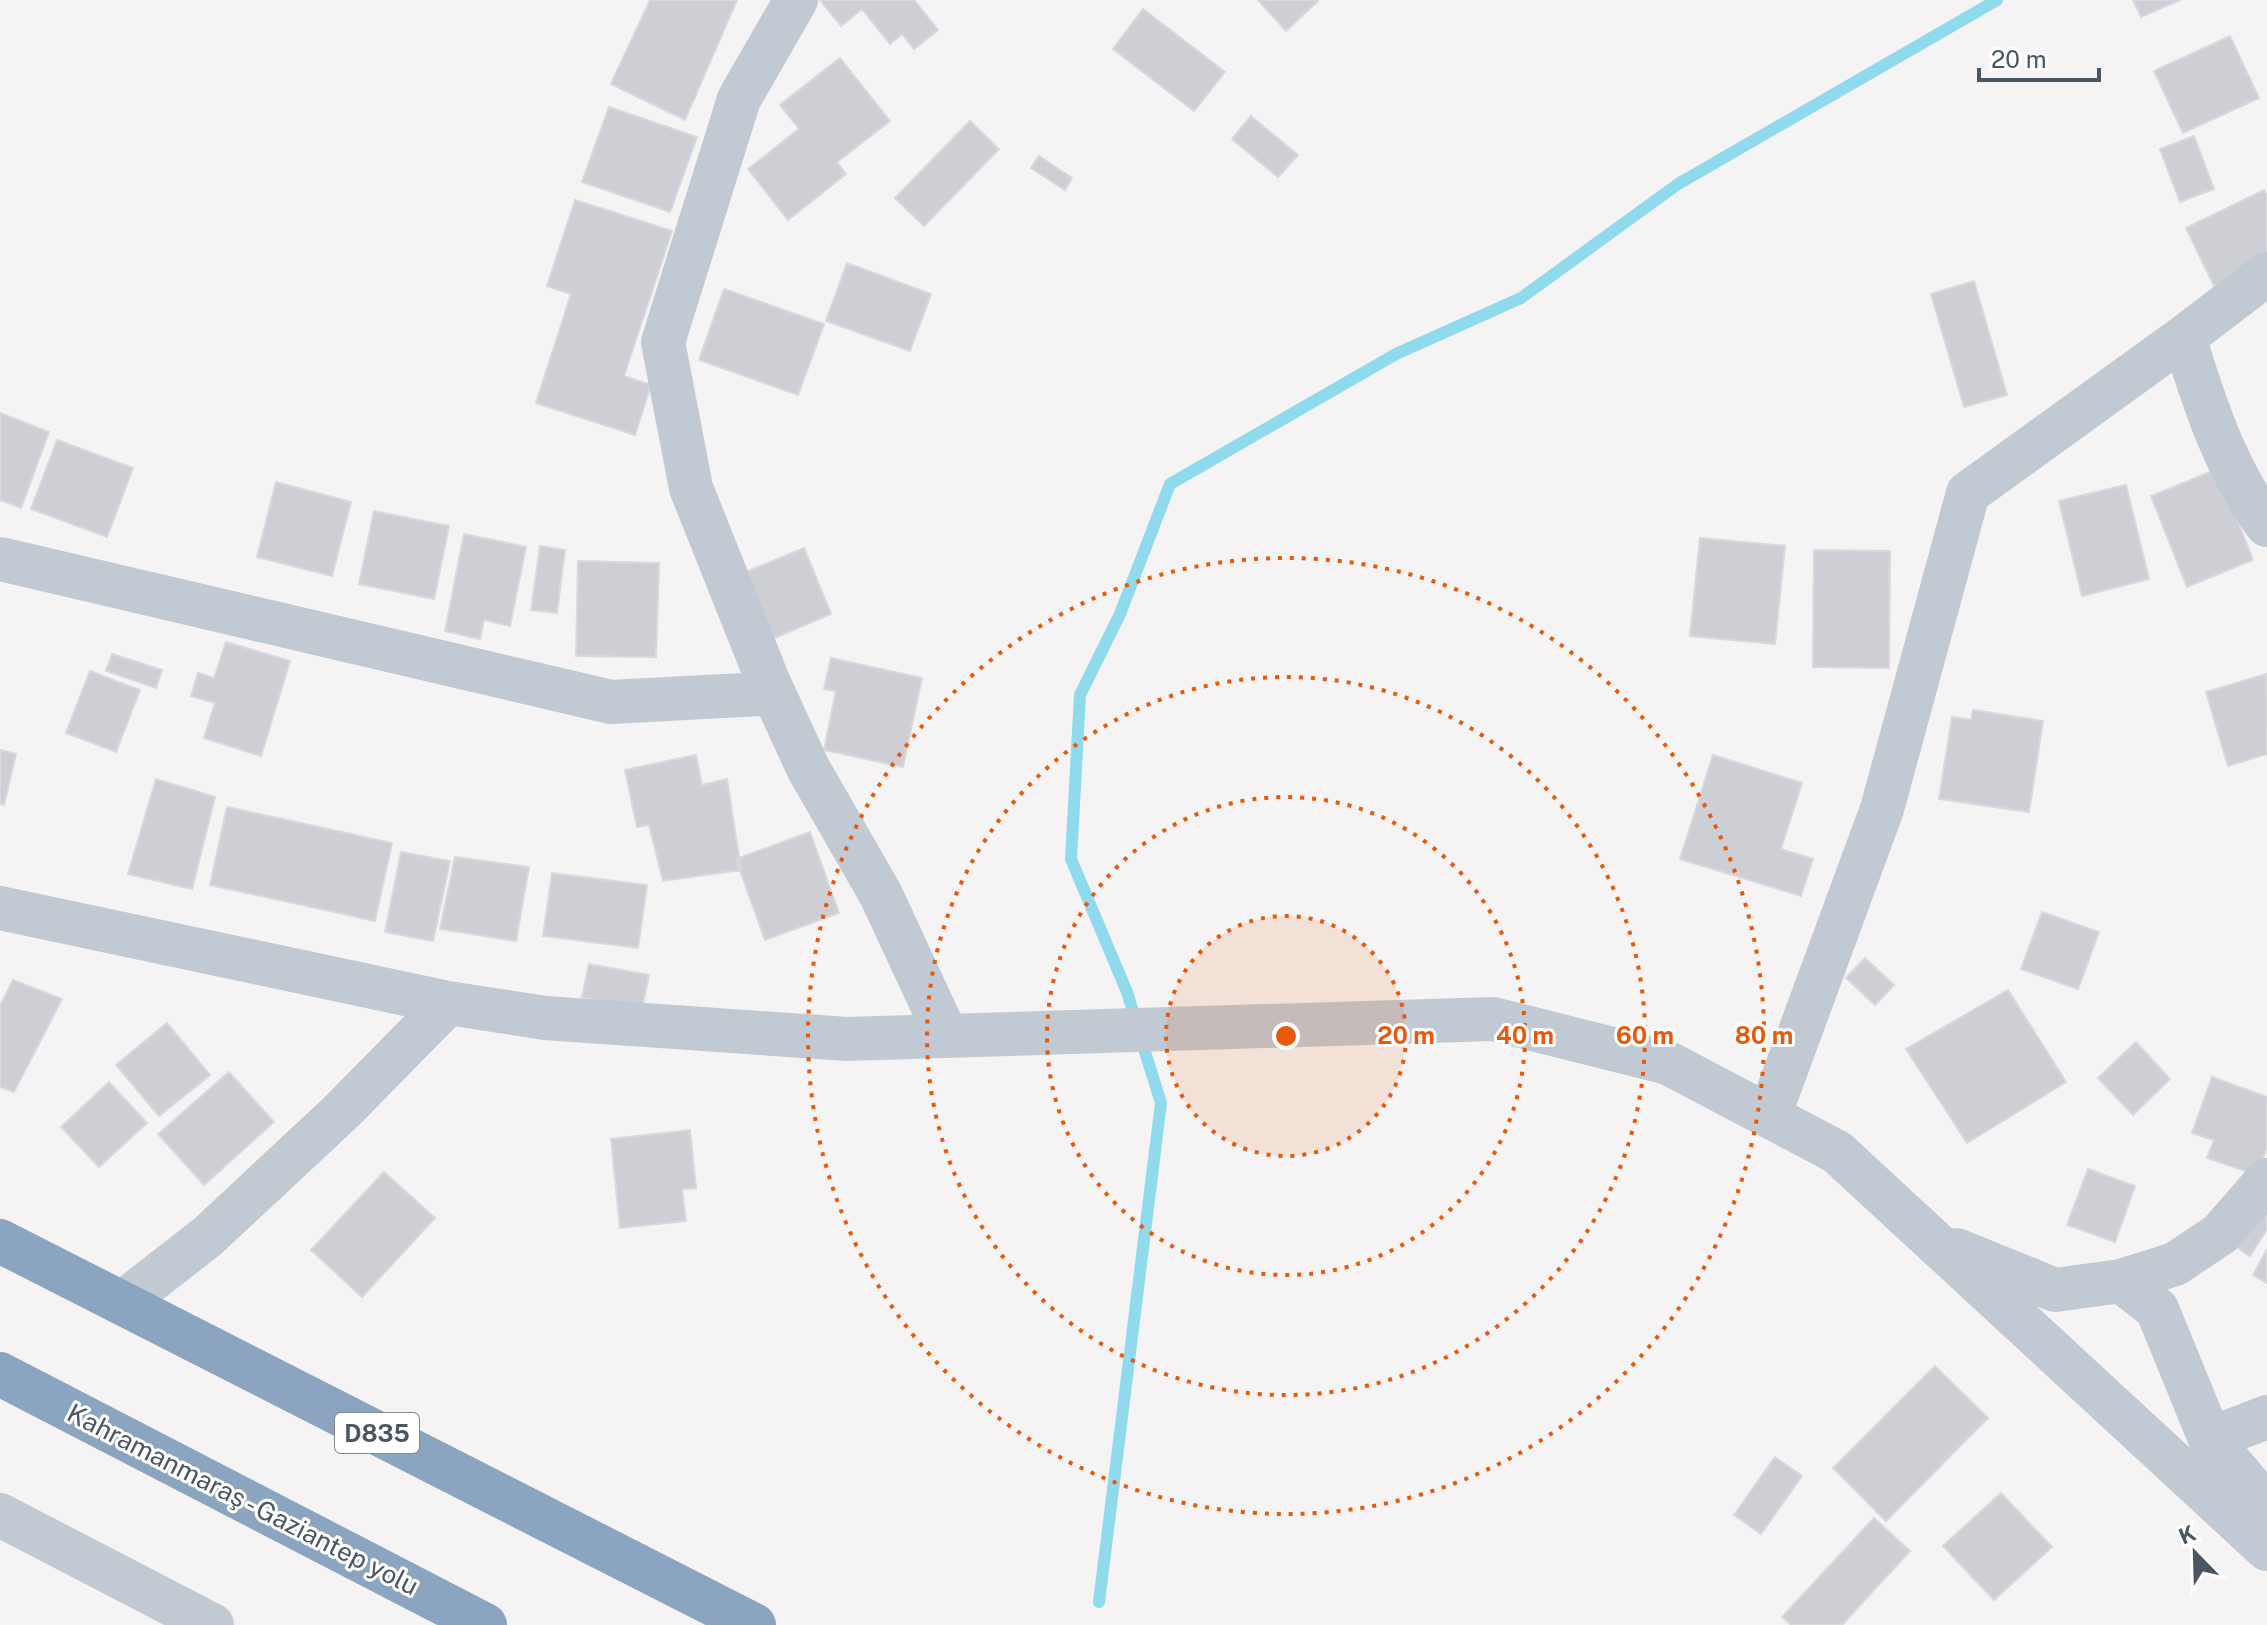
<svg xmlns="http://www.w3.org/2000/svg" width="2267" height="1625" font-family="'Public Sans',sans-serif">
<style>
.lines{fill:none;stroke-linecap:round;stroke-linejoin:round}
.stream{stroke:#90daee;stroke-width:12}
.building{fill:#cdcfd5;stroke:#d7d9de;stroke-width:2}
.minor{stroke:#c1cad2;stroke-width:44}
.highway{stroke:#8ba5c1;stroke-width:44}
.ring{fill:none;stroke:#e8590c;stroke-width:4;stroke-dasharray:4 8}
.labels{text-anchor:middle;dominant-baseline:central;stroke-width:6;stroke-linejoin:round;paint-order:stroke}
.shield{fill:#fff;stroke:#808990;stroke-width:2}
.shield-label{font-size:24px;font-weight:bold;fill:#4a5661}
.street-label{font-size:26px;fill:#4a5661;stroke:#fff}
.centre{fill:#e8590c;stroke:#fff;stroke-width:4}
.ring-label{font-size:24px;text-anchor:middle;font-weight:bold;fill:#e8590c;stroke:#fff;stroke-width:6;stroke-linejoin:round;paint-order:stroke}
</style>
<rect width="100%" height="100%" fill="#f5f3f3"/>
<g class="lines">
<path class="stream" d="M1136 1021 1127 992 1071 859 1080 695 1120 614 1170 484 1396 354 1521 298 1678 184 1997 0
M1099 1602 1161 1103 1141 1039"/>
</g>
<path class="building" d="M650 0H737L685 120 611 84Z
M820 0H914L938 30 914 49 902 34 890 44 862 9 841 26Z
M1258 0H1317L1318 1 1286 31Z
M2133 0H2180L2141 17Z
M1143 9 1225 72 1194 111 1113 49Z
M2230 36 2259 98 2183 133 2154 71Z
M840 58 890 121 837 162 846 174 788 220 748 169 799 129 780 105Z
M609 107 697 137 670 212 582 182Z
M1251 116 1298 155 1278 177 1232 139Z
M970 121 999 149 924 226 895 198Z
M2194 136 2214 189 2180 202 2160 149Z
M1039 156 1072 178 1065 190 1031 168Z
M2264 190 2267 196V260L2214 286 2186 228Z
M575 200 672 231 624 376 651 385 635 435 536 403 571 294 547 286Z
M847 263 931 294 910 351 826 321Z
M1974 281 2007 395 1964 407 1931 294Z
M724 289 824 324 798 395 699 360Z
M0 413 49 432 21 508 0 500Z
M57 440 133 468 107 537 31 509Z
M2217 469 2253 560 2187 587 2151 496Z
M276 482 351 502 332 576 257 557Z
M2126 485 2149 579 2082 596 2059 501Z
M374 511 449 526 434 599 359 584Z
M464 534 526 547 510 626 484 620 480 639 445 631Z
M1700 538 1785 546 1775 644 1690 636Z
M540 546 565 550 557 613 531 610Z
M804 548 831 614 770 640 743 573Z
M1814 550 1890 551 1889 668 1813 667Z
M578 561 659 563 656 657 576 656Z
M226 642 290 661 261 756 204 738 215 703 191 696 198 673 214 678Z
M112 654 162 670 156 688 106 671Z
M831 658 922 678 903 767 824 750 836 691 824 689Z
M90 671 140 690 116 752 66 733Z
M2266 674 2267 754 2228 766 2206 692Z
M1973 710 2043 721 2029 812 1939 799 1952 717 1971 720Z
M0 750 16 754 4 805 0 804Z
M696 755 702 785 727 779 741 870 663 881 649 825 637 827 625 770Z
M1713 755 1802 783 1781 849 1813 859 1801 896 1680 859Z
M156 779 215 797 192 889 128 874Z
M227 807 392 843 375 921 210 885Z
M810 832 839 913 765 940 736 859Z
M401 852 450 861 433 941 385 932Z
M455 857 529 867 516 941 440 929Z
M552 873 647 885 638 948 543 936Z
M2042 912 2099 932 2078 989 2021 969Z
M1865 958 1894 985 1875 1005 1846 978Z
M589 964 649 975 642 1009 582 997Z
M13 980 62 999 14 1092 0 1087V1006Z
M2008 990 2066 1082 1967 1143 1906 1049Z
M167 1023 210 1075 159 1116 116 1065Z
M2136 1042 2170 1079 2133 1115 2098 1078Z
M229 1072 274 1122 204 1185 158 1134Z
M2212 1077 2267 1097V1147L2257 1175 2207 1158 2214 1140 2192 1133Z
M109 1082 147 1123 99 1167 61 1127Z
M690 1130 696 1188 682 1189 686 1221 620 1228 611 1139Z
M2088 1169 2135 1186 2115 1242 2067 1225Z
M384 1172 435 1218 362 1297 311 1250Z
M2267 1210V1229L2250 1256 2225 1240Z
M2267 1249V1283L2253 1275Z
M1935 1366 1988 1418 1886 1521 1833 1468Z
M1775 1457 1802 1476 1761 1534 1734 1515Z
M2001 1493 2052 1547 1994 1600 1943 1546Z
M1874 1518 1910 1551 1842 1625H1791L1782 1617Z"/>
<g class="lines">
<path class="minor" d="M796 0 739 99 663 342 691 488 768 681 808 768 881 895 946 1035
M2184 337C2204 403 2226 470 2267 525
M0 559 611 702 761 694 768 681
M0 908 448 1003 545 1018 847 1039 1493 1019 1668 1063 1837 1152 2267 1549
M1769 1116 1882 809 1968 493 2184 337 2267 274
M1957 1250 2055 1290 2121 1281 2157 1309 2210 1439 2267 1506
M2121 1281 2175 1264 2220 1234 2267 1180
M122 1303 207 1237 342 1111 448 1003
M2210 1439 2267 1417
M0 1515 212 1625"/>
<path class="highway" d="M0 1241 754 1625
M0 1374 485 1625"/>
</g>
<circle cx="1286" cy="1036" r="120" fill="#e8590c" fill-opacity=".12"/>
<g class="ring">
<circle cx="1286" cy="1036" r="120"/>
<circle cx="1286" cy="1036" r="239"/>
<circle cx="1286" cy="1036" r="359"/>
<circle cx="1286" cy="1036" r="478"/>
</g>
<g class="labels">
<rect class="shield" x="335" y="1413" width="84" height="40" rx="6"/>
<g class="shield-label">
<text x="377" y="1433">D835</text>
</g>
<g class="street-label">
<text transform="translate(243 1499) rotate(27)">Kahramanmaraş - Gaziantep yolu</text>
</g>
</g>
<circle cx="1286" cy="1036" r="12" class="centre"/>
<g class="ring-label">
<text x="1406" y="1044">20 m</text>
<text x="1525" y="1044">40 m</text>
<text x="1645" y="1044">60 m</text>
<text x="1764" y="1044">80 m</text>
</g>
<g transform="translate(2195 1553) rotate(337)" stroke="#ffffff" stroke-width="6" paint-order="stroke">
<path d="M0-6L14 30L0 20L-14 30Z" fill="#4a5661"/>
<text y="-12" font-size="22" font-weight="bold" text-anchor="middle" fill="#4a5661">K</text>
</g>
<path d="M1979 68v12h120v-12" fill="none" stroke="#4a5661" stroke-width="4"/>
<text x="1991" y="68" font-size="24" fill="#4a5661" stroke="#ffffff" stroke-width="6" paint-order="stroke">20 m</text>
</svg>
